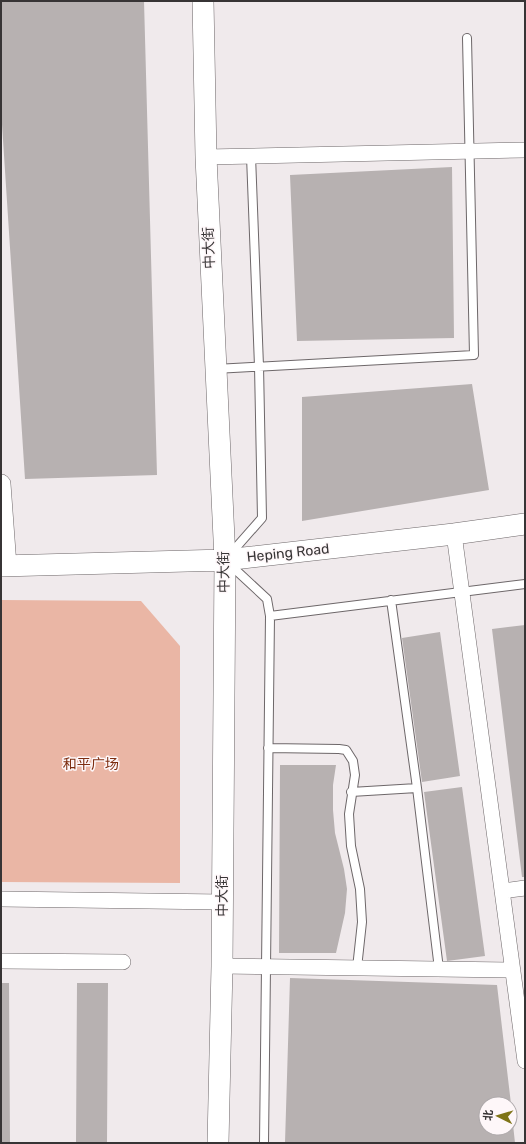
<svg xmlns="http://www.w3.org/2000/svg" width="526" height="1144" font-family="Rubik,'Noto Sans SC',sans-serif">
<style>
.green{fill:#eab6a5}
.building{fill:#b7b1b1}
.lines{fill:none;stroke-linecap:round;stroke-linejoin:round}
.service-casing{stroke:#6d6769;stroke-width:10}
.minor-casing{stroke:#6d6769;stroke-width:16}
.tertiary-casing{stroke:#6d6769;stroke-width:20}
.secondary-casing{stroke:#6d6769;stroke-width:22}
.service{stroke:#fff;stroke-width:8}
.minor{stroke:#fff;stroke-width:15}
.tertiary{stroke:#fff;stroke-width:19}
.secondary{stroke:#fff;stroke-width:21}
.labels{text-anchor:middle;dominant-baseline:central;stroke-width:3;stroke-linejoin:round;paint-order:stroke}
.street-label{font-size:14px;fill:#373435;stroke:#fef7f9}
.park-label{font-size:14px;fill:#7d2d0f;stroke:#fef7f9}
</style>
<rect width="100%" height="100%" fill="#f0eaec"/>
<path class="green" d="M1 600 141 601 180 646V883L1 882Z"/>
<path class="building" d="M144 1 157 475 25 479 1 109V2Z
M452 167 454 338 297 341 290 175Z
M472 384 489 490 302 521V397Z
M525 625V877H522L492 629Z
M440 632 460 776 422 782 402 638Z
M280 765H336L333 785V810L335 833 344 869 347 889 345 913 336 953H279Z
M462 787 485 956 447 961 424 792Z
M290 978 497 985 511 1104H486V1128H510L511 1106 515 1143H285Z
M1 983H9L10 1143H1Z
M77 983H108L107 1143H76Z"/>
<g class="lines">
<g class="service-casing">
<path id="service" d="M251 156 259 366 262 518 225 560 267 599 270 616 264 1143
M215 369 474 355 467 38
M391 600 417 788 439 969
M270 616 525 584
M268 748 339 749 346 750 353 761 355 775 349 814 351 846 360 889 362 922 357 968
M351 792 417 788"/>
</g>
<g class="minor-casing">
<path id="minor" d="M206 157 525 150
M454 534 525 1061
M502 891 525 888
M1 899 222 902
M1 961 123 962
M222 966 513 970"/>
</g>
<g class="tertiary-casing">
<path id="tertiary" d="M1 484 7 566"/>
</g>
<g class="secondary-casing">
<path id="secondary" d="M203 1 206 157 225 560 222 966 218 1143
M1 566 225 560 454 534 525 524"/>
</g>
<use href="#service" class="service"/>
<use href="#minor" class="minor"/>
<use href="#tertiary" class="tertiary"/>
<use href="#secondary" class="secondary"/>
</g>
<g class="labels">
<g class="street-label">
<text transform="translate(209 248) rotate(-92)">中大街</text>
<text transform="translate(288 553) rotate(-6)">Heping Road</text>
<text transform="translate(224 572) rotate(-91)">中大街</text>
<text transform="translate(222 896) rotate(-90)">中大街</text>
</g>
<g class="park-label">
<text x="91" y="764">和平广场</text>
</g>
</g>
<rect width="526" height="1144" fill="none" stroke="#373435" stroke-width="4"/>
<g transform="translate(498 1116) rotate(275)"><circle r="19" fill="#fef7f9" stroke="#aea9ab"/>
<path d="M0-3L7 15L0 10L-7 15Z" fill="#7f7417"/>
<text y="-6" font-size="11" font-weight="bold" text-anchor="middle" fill="#373435">北</text>
</g>
</svg>
